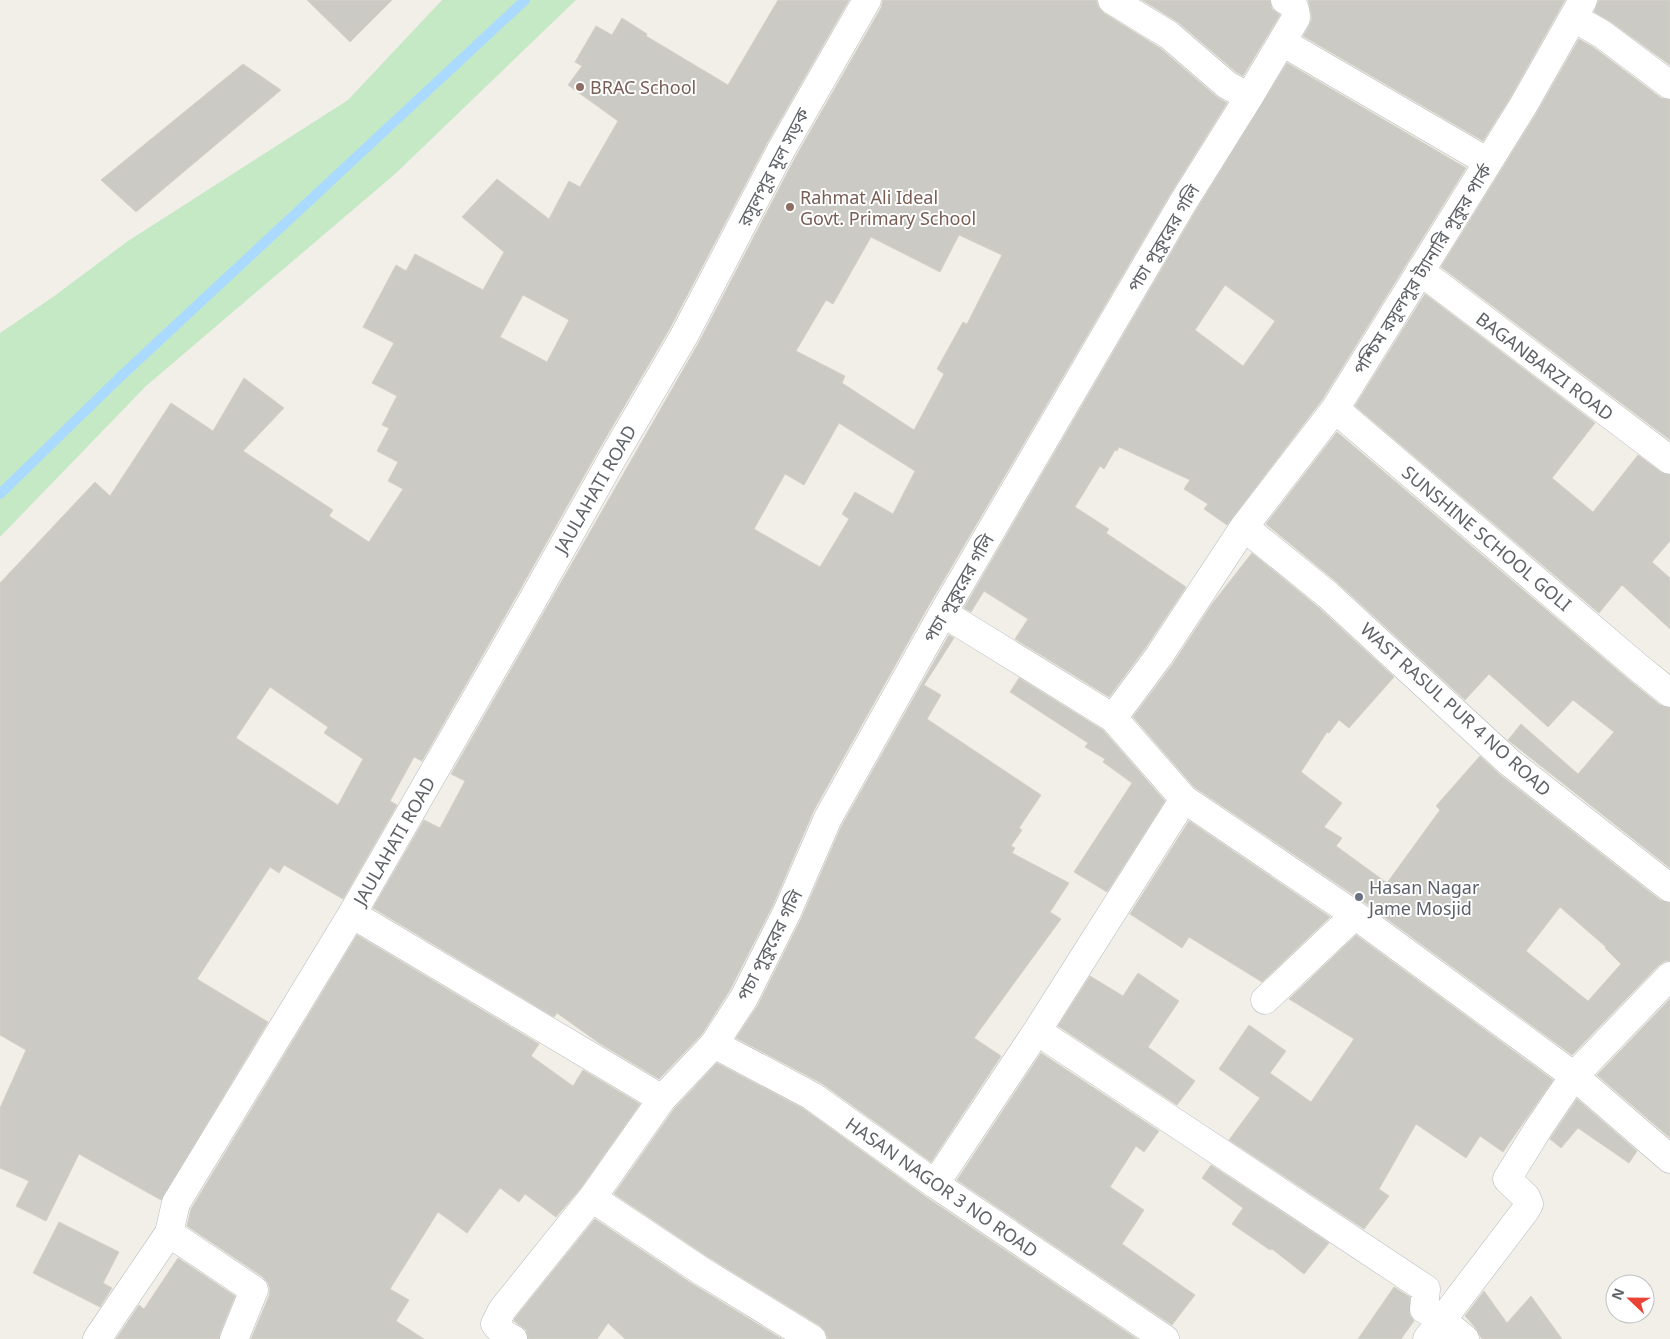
<svg xmlns="http://www.w3.org/2000/svg" width="1670" height="1339" font-family="'Noto Sans','Noto Sans Bengali',sans-serif">
<style>
.green{fill:#c5e8c5}
.lines{fill:none;stroke-linecap:round;stroke-linejoin:round}
.stream{stroke:#aadaff;stroke-width:10}
.building{fill:#cccac5;stroke:#d6d1c6;fill-rule:evenodd}
.street-casing{stroke:#b5b8bc;stroke-width:29}
.street{stroke:#fff;stroke-width:28}
.education-dot{fill:#8d6e63;stroke:#fff;stroke-width:2}
.worship-dot{fill:#6b7280;stroke:#fff;stroke-width:2}
.labels{text-anchor:middle;dominant-baseline:central;stroke-width:4;stroke-linejoin:round;paint-order:stroke}
.education-label{font-size:18px;fill:#785e54;stroke:#fff;text-anchor:start}
.street-label{font-size:18px;fill:#5f6368;stroke:#fff}
.worship-label{font-size:18px;fill:#5b616d;stroke:#fff;text-anchor:start}
</style>
<rect width="100%" height="100%" fill="#f1efe8"/>
<path class="green" d="M442 0H576L395 174 146 386 0 537V333L53 297 128 241 348 100Z"/>
<g class="lines">
<path class="stream" d="M0 494 119 378 525 0"/>
</g>
<path class="building" d="M307 0H392L350 42Z
M778 0H849L767 143 670 328 598 451 517 595 422 761 414 757 390 801 397 805 343 899 284 865 279 873 270 867 197 979 268 1022 161 1200 79 1154 46 1221 16 1206 29 1181 0 1168V1108L26 1050 0 1035V583L95 482 110 496 171 403 213 431 244 378 284 408 243 451 333 510 329 516 369 542 403 489 388 481 398 462 377 451 389 428 382 425 397 396 372 383 394 343 363 327 396 265 406 271 415 254 483 290 504 252 462 217 497 179 549 219 569 181 580 187 618 121 568 85 582 66 575 62 596 26 612 35 622 18 647 34 646 36 728 85ZM523 295 569 320 547 362 500 337ZM270 687 328 727 324 733 363 759 338 805 236 738Z
M883 0H1096L1099 8 1104 13 1160 48 1217 97 1227 103 1169 196 929 605 814 810 773 905 730 990 702 1034 659 1079 599 1043 557 1013 554 1017 373 908 424 820 440 828 465 781 451 774 698 344 795 158 881 8ZM959 235 1002 255 967 324 963 322 937 369 944 374 914 430 842 383 845 376 796 351 826 300 833 304 871 237 940 272ZM839 423 915 471 893 514 855 492 842 514 849 519 820 567 754 529 785 474 804 485Z
M1142 0H1270L1272 9 1280 15 1243 76 1236 72 1179 23Z
M1308 0H1565L1510 98 1483 141 1303 36 1309 26 1312 18Z
M1599 0H1670V65L1611 22 1594 12Z
M1579 39 1593 47 1661 98 1670 100V440L1441 267 1536 114Z
M1287 63 1466 168 1322 400 1227 525 1204 509 1208 504 1184 489 1190 480 1119 447 1117 451 1115 450 1104 469 1100 466 1075 507 1109 529 1106 533 1186 587 1146 647 1109 697 1015 639 1028 619 984 591 971 612 964 608 1195 212ZM1225 285 1275 321 1243 366 1195 330Z
M243 64 281 90 136 212 101 180Z
M1425 294 1595 423 1552 478 1593 512 1638 455 1661 472 1670 475V541L1652 562 1670 578V629L1622 585 1599 613 1355 406Z
M1337 432 1629 680 1660 705 1670 708V868L1508 740 1521 724 1578 774 1614 732 1573 700 1548 727 1489 674 1465 700 1339 584 1266 524Z
M1252 553 1318 607 1394 677 1349 728 1339 720 1329 733 1327 732 1301 772 1342 803 1324 827 1342 838 1336 846 1387 883 1440 810 1436 806 1480 756 1499 774 1660 900 1670 903V961H1665L1659 965 1572 1055 1364 902 1194 787 1133 717 1172 665 1212 604ZM1560 907 1606 947 1605 948 1621 964 1588 1001 1526 951Z
M949 635 954 638 924 685 941 695 927 719 1041 795 1019 828 1022 830 1011 846 1015 848 1012 853 1069 883 1050 912 1061 919 974 1038 1001 1056 931 1162 821 1083 736 1038 758 1005 801 919 842 825Z
M1019 678 1103 730 1165 801 1107 892 1074 872 1132 783 1103 762 1105 759 1085 747 1088 743 1010 692Z
M1189 821 1330 917 1262 982 1189 937 1182 948 1130 914Z
M357 935 539 1044 531 1056 573 1086 583 1070 640 1104 580 1189 556 1217 525 1194 519 1202 500 1188 467 1233 438 1212 390 1289 409 1300 396 1321 424 1339H251L269 1296 270 1289 268 1283 263 1277 187 1226 191 1209Z
M1356 935 1553 1080 1503 1152 1480 1136 1466 1158 1416 1124 1379 1189 1389 1196 1364 1229 1229 1140 1260 1098 1219 1069 1249 1025 1286 1051 1270 1073 1311 1102 1354 1039 1289 999Z
M1138 973 1179 1001 1148 1047 1195 1081 1177 1105 1058 1026 1090 976 1123 996Z
M1670 999V1138L1597 1075Z
M1041 1053 1159 1131 1144 1152 1136 1146 1110 1187 1144 1210 1122 1244 1195 1295 1172 1325 957 1180Z
M717 1063 804 1109 926 1197 1137 1339H828L825 1331 820 1326 708 1257 614 1194 674 1109Z
M1577 1099 1637 1151 1629 1163 1578 1128 1561 1148 1550 1139Z
M1211 1165 1329 1243 1304 1274 1272 1249 1270 1250 1232 1224 1243 1208 1202 1178Z
M595 1219 691 1283 782 1339H625L608 1323 597 1339H528L526 1330 514 1321 515 1318Z
M59 1222 119 1252 103 1283 112 1288 100 1307 33 1273Z
M178 1258 235 1296 220 1333 219 1339H116L139 1305 144 1309Z
M1394 1287 1410 1297V1315L1414 1321 1401 1339H1358Z
M1484 1291 1507 1323 1531 1296 1562 1339H1482L1475 1327 1465 1316Z"/>
<g class="lines">
<g class="street-casing">
<path id="street" d="M1574 18 1602 34 1670 85
M1282 42 1488 162
M1249 97 1296 18C1296 9 1294 4 1285 0
M1420 271 1670 460
M1335 409 1639 668 1670 693
M1244 527 1328 595 1509 762 1670 888
M943 613 1113 718 1184 799 1355 915 1574 1076 1670 1159
M1113 718 1159 656 1244 527 1335 409 1523 106 1583 0
M352 914 662 1099
M1265 1000 1355 915
M1037 1031 1426 1289 1424 1309 1442 1320 1525 1211 1529 1204 1526 1197 1507 1179 1538 1129 1574 1076 1670 976
M714 1044 812 1096 935 1184 1165 1339
M935 1184 1037 1031 1184 799
M592 1198 700 1270 812 1339
M169 1233 254 1290 234 1339
M97 1339 169 1233 176 1203 352 914 531 603 612 459 684 336 781 150 867 0
M513 1339 505 1335 495 1324 502 1310 592 1198 662 1099 714 1044 744 998 787 912 828 818 943 613 1182 204 1249 97 1227 85 1169 35 1112 0
M1427 1339 1442 1320 1465 1339"/>
</g>
<use href="#street" class="street"/>
</g>
<g class="education-dot">
<circle cx="580" cy="87" r="5"/>
<circle cx="790" cy="207" r="5"/>
</g>
<circle class="worship-dot" cx="1359" cy="897" r="5"/>
<g class="labels">
<g class="education-label">
<text x="590" y="87">BRAC School</text>
<text x="800" y="197">Rahmat Ali Ideal<tspan x="800" dy="21">Govt. Primary School</tspan></text>
</g>
<g class="street-label">
<text transform="translate(773 167) rotate(-62)">রসুলপুর মূল সড়ক</text>
<text transform="translate(1163 238) rotate(-59)">পচা পুকুরের গলি</text>
<text transform="translate(1422 269) rotate(-58)">পশ্চিম রসুলপুর ট্যানারি পুকুর পার্ক</text>
<text transform="translate(1545 366) rotate(37)">BAGANBARZI ROAD</text>
<text transform="translate(595 489) rotate(-60)">JAULAHATI ROAD</text>
<text transform="translate(1487 538) rotate(40)">SUNSHINE SCHOOL GOLI</text>
<text transform="translate(958 588) rotate(-60)">পচা পুকুরের গলি</text>
<text transform="translate(1456 709) rotate(42)">WAST RASUL PUR 4 NO ROAD</text>
<text transform="translate(394 841) rotate(-60)">JAULAHATI ROAD</text>
<text transform="translate(769 945) rotate(-63)">পচা পুকুরের গলি</text>
<text transform="translate(942 1187) rotate(35)">HASAN NAGOR 3 NO ROAD</text>
</g>
<g class="worship-label">
<text x="1369" y="887">Hasan Nagar<tspan x="1369" dy="21">Jame Mosjid</tspan></text>
</g>
</g>
<g transform="translate(1630 1299) rotate(292)"><circle r="24" fill="#ffffff" stroke="#bfc1c3"/>
<path d="M0-4L9 19L0 12L-9 19Z" fill="#ea4335"/>
<text y="-8" font-size="14" font-weight="bold" text-anchor="middle" fill="#5f6368">N</text>
</g>
</svg>
